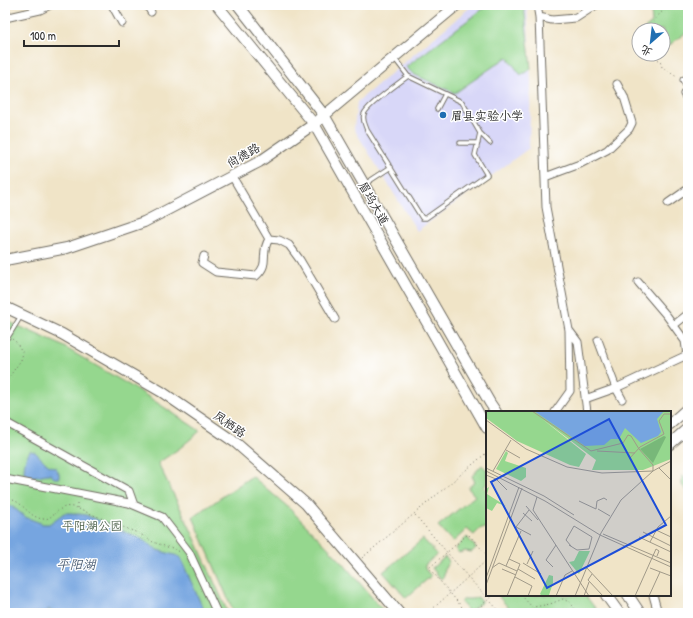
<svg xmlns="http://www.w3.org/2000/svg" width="693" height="618" font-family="'Patrick Hand','LXGW WenKai TC',sans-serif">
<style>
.built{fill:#d8d7f8}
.green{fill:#95d78e;stroke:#60815c}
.water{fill:#76a5e0;stroke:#506886}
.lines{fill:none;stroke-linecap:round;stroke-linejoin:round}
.lane-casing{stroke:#706c62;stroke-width:5.5}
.street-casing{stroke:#706c62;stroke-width:9}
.secondary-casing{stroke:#706c62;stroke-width:12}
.path{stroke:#706c62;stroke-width:1;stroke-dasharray:1 3;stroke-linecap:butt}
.lane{stroke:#fff;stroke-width:3.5}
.street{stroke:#fff;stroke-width:7}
.secondary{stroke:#fff;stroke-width:10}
.poi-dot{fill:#1f6fb2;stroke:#fff;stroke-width:1.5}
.labels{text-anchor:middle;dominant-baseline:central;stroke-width:3;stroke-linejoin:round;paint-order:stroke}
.poi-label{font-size:12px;fill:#2b2b2b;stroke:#fff;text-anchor:start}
.street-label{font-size:12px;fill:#2b2b2b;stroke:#fff}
.park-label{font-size:12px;fill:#4b5f49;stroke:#fff}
.water-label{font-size:13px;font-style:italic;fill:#495c73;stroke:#fff}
.inset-road{fill:none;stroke:#a19a89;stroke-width:1}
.view{fill:#1d4ed8;fill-opacity:0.15;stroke:#1d4ed8;stroke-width:2}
.inset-edge{fill:none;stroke:#2b2b2b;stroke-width:2}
</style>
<rect width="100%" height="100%" fill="#fff"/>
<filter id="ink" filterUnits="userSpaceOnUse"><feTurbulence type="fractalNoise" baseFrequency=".025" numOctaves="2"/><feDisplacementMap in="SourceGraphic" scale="8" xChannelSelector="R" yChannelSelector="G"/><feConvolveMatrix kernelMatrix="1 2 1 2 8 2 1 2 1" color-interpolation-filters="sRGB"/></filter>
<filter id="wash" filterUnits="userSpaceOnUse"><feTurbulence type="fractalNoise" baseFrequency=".012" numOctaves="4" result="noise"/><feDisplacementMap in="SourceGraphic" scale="16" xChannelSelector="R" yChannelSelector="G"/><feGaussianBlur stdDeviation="0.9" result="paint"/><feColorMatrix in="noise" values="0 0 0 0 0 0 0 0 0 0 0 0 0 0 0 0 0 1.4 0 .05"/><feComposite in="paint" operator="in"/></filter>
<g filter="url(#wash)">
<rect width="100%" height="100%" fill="#f0e4c7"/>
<path class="built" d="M473 5H527L531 82 529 148 417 231 354 129 357 102Z"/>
<path class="green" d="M488 5H524L531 69 521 75 507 57 455 93 413 74 406 67Z
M657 5H688V31L663 50V30H643L652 23 651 11Z
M5 320 59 344 141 392 200 431 180 448 158 463 192 532 228 613H5Z
M482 465 487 470V483L484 487 487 491V528H481L474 535 467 529 453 542 438 526 475 496 468 488 475 482 472 476Z
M682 475 688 481V492L682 485Z
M252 476 289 508 341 561 385 613H234L193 517Z
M467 537 476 548 472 552 465 551 459 553 455 549Z
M423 539 437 554 425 565V569L431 576 406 598 383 572Z
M445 557 449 561 445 568 444 576 441 579 432 568Z
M502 595H585L599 613H513L499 597Z
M478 597 482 602 469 612 461 602 464 599H472Z"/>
<path class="water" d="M30 451 35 452 48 465 56 468 59 474V478H54L50 474C40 474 32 480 24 473 24 465 25 458 30 451Z
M5 505 13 507 25 517 43 524H49L64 513H72L86 515 142 539 157 550 178 556 181 559 205 613H55L48 609V613H5Z"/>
</g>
<g filter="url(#ink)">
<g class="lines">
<g class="lane-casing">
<path id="lane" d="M395 59 408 76 462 102 480 133 490 143
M408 76C399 83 367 105 364 114 362 120 365 124 367 130L422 218H426L487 175 475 155 480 133
M437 109 445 94
M460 143H478
M365 184 391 167
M8 337 21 316"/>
</g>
<g class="street-casing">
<path id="street" d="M112 5 122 23
M147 5 151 12
M537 5 539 17 546 207 569 330 570 391 555 412
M539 17 552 20 576 18 596 5
M5 18 40 10 50 5
M684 80 688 87
M688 88 684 94 688 100
M232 176 269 239
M545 177 580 164 607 150 629 129 632 123 624 97 617 84
M668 203 688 189
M204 256 202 263 216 272 256 276C271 263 259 255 269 239L279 240 289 245 300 260 335 319
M674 325 688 314
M569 330 578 342 587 412
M598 340 616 388 622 399
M585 399 616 388 687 355 685 341 667 316 638 282
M5 422 129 491 134 505
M5 479 129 503 162 517 189 552 217 613
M653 595 658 613"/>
</g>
<g class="secondary-casing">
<path id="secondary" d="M217 5 314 124 487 428
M238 5 324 115 490 403 496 412
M5 260 67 248 144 222 259 162 314 124 457 5
M5 307 62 334 162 392 236 443 306 504 399 613
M670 424 688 408
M670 444 688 428
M606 595 619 613
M628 595 640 613"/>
</g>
<path class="path" d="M653 30C652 18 662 12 670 5
M652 54 660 61 662 67 677 77
M5 383 21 360 23 353 16 342 12 339
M5 499C23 498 26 517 43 519 51 520 57 509 65 507 67 506 71 507 74 507L140 534 153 542 167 547 173 548 180 552
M77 508V501
M415 515 468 577 501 613
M362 558 485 454 487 457
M521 595 532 607
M428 613 487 560
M467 613 429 568 468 534 487 555
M472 613 494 595
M531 613 534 607 550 604 563 599 571 603 576 613"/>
<use href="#lane" class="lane"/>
<use href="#street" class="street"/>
<use href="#secondary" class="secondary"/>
</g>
</g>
<circle class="poi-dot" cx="443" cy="115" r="4"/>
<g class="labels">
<g class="poi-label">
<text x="451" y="115">眉县实验小学</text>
</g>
<g class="street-label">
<text transform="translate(243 155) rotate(-30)">尚德路</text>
<text transform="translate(374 203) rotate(60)">眉坞大道</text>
<text transform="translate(230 424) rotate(35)">凤栖路</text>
</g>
<g class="park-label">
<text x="92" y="525">平阳湖公园</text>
</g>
<g class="water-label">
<text x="76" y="564">平阳湖</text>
</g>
</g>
<g transform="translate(486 411)">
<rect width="185" height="185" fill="#f0e4c7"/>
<path d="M0 0H185V48L157 59H106L110 49 55 7 100 43 93 56 84 54 31 30 0 7ZM20 40 22 42 19 50 40 57V66L35 70 10 58ZM3 76 1 83 20 95 11 92 6 100 0 97V78ZM93 140H104L93 163 83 151 88 150ZM63 164 67 165V172L63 184 56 185 54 183Z" fill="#95d78e"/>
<path d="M178 25 180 26 167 52 154 38Z" fill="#78b879"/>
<path d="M48 0H178L171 8 175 21 172 25 155 32 139 17 133 28H125L118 34 99 35Z" fill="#76a5e0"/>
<path class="inset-road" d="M0 9 40 38 81 56 116 62 167 60V54L153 38 145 25 142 24 137 32 105 40 46 0M20 39 34 47M111 40 149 42M144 47 154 36 178 23 173 10 178 3H185M0 57 58 85 88 104M173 57 185 69M0 60 59 90 114 124 185 156M7 60 25 29M0 64 10 68 21 79M51 86 47 99 103 185M93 90 110 98 111 90 118 87 121 89M40 95 52 109M112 98 124 105M43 99 30 116 45 124M37 102 46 110M170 119 185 126M157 121 185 135M117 123 185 152M153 126 185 141M164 131 172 116 185 105M83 134 91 139 103 138M85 135 80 129 88 115 106 126 103 138M37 152 55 163M41 153 47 140M20 155 35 120M67 156 60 149 70 134M100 156 127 185M6 157 13 152 31 160M164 157 185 165M16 158 30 164M32 158 49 168M106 163 102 169 117 185M29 166 46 175 42 185M0 167 33 76M0 174 36 77M21 185 34 153 23 148M70 185 79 164 86 160M89 185 115 122 135 89 167 60 185 50M98 185 103 171M149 185 170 138 173 140 171 145M163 185 174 161"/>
<path class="view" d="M123 8 180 114 61 177 5 71Z"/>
<rect width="185" height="185" class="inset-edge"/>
</g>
<rect width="693" height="618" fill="none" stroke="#fff" stroke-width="20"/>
<g transform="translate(651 42) rotate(208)"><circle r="19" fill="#ffffff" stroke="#aaaaaa"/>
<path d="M0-3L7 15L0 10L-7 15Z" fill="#1f6fb2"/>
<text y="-6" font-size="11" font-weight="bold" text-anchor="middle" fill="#2b2b2b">北</text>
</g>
<path d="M24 40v6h95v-6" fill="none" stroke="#2b2b2b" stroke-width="2"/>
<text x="30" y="40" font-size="12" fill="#2b2b2b" stroke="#ffffff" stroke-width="3" paint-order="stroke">100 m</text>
</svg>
